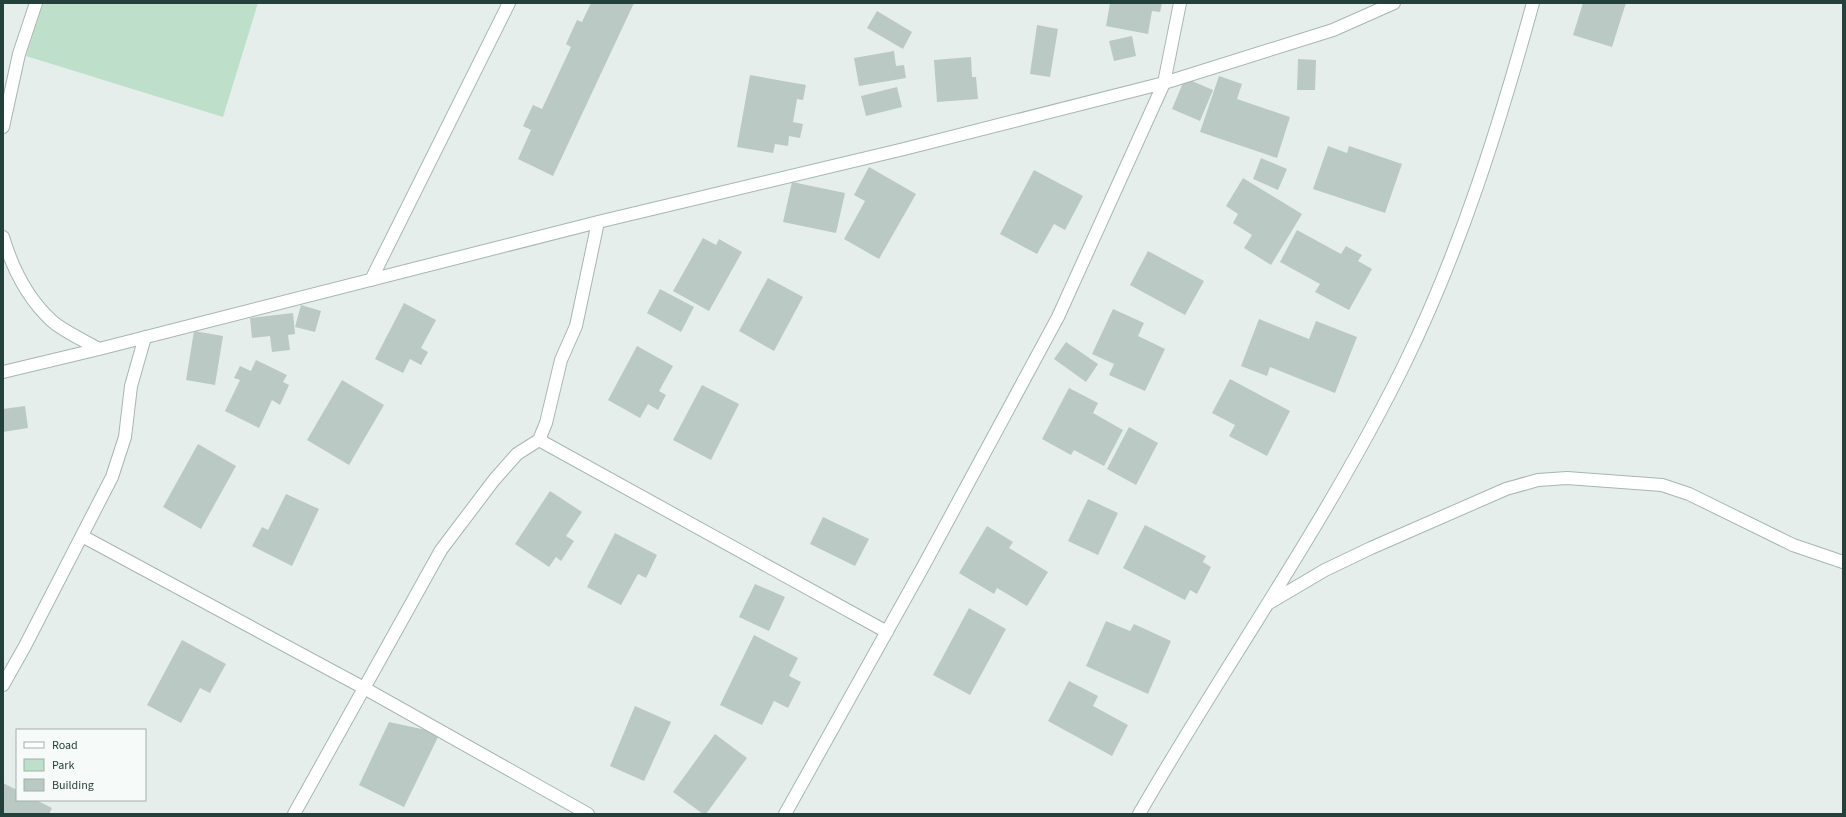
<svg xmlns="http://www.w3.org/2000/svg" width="1846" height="817" font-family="'Source Sans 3',sans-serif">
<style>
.green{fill:#bedfc9}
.building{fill:#bac9c4}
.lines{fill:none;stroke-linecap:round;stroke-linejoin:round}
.minor-casing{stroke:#a7b6b2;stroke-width:14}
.minor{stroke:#fff;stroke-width:12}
</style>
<rect width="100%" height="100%" fill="#e5eeeb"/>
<path class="green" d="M43 3H258L223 117 26 56Z"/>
<path class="building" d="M591 3H634L553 176 518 159 531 130 523 126 533 105 542 109 571 47 566 44 577 20 582 22Z
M1110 3H1162L1160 12 1152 11 1148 34 1106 26Z
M1583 3H1626L1612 47 1573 35Z
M877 11 912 32 903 49 867 28Z
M1037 25 1058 29 1050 77 1030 74Z
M1132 36 1136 56 1114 61 1109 41Z
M894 51 896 66 904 65 906 78 859 86 854 58Z
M971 57 972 77H976L978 99 937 102 934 60Z
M1298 59 1316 60 1315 90H1297Z
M750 75 806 85 803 100 797 99 793 122 803 124 800 138 789 136 788 146 775 144 773 153 737 147Z
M1219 76 1242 84 1237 99 1290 117 1277 158 1200 132Z
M1185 78 1213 90 1200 121 1172 109Z
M897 87 902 107 866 116 861 96Z
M1328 146 1347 153 1349 146 1402 164 1385 213 1313 189Z
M1261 158 1287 169 1278 190 1253 179Z
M869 167 916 194 879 259 844 239 865 201 854 195Z
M1034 170 1083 196 1065 230 1054 224 1037 254 1000 234Z
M1243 178 1302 214 1271 265 1244 248 1252 235 1233 223 1238 214 1226 206Z
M792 182 845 193 836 233 783 222Z
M1297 230 1341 254 1346 246 1362 255 1358 261 1372 269 1349 310 1315 292 1320 284 1280 262Z
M703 238 716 245 719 239 742 252 709 311 673 291Z
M1148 251 1204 281 1185 315 1130 285Z
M768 278 803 297 774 351 739 331Z
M660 289 694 307 681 332 647 313Z
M404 303 436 320 421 348 428 352 421 365 410 359 403 373 375 359Z
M301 305 321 311 315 332 295 327Z
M1113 309 1144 323 1138 336 1165 349 1145 391 1109 375 1114 364 1092 354Z
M293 313 295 334 288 335 290 350 272 352 270 336 252 338 250 318Z
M1259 319 1309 339 1316 321 1357 337 1335 393 1270 367 1267 376 1241 366Z
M194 331 223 336 215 385 186 380Z
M1066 342 1098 364 1086 382 1054 359Z
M637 346 673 366 659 391 666 395 658 410 648 404 640 418 608 400Z
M256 360 287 375 283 382 289 385 280 405 272 400 259 428 225 411 240 380 234 378 240 366 251 371Z
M1230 379 1290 411 1267 456 1229 436 1235 425 1212 413Z
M342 380 384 405 349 465 307 440Z
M702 385 739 404 711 460 673 440Z
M1069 388 1098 403 1093 413 1123 430 1104 466 1074 450 1071 455 1042 439Z
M25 406 28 428 3 432V409Z
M1129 427 1158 443 1136 485 1107 469Z
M198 444 236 466 201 529 163 507Z
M550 491 582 512 566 536 574 541 561 561 556 557 549 567 515 544Z
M286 494 319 509 292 566 252 546 262 527 268 530Z
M1088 499 1118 513 1098 555 1068 541Z
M823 517 869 539 855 566 810 544Z
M1145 525 1206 556 1203 562 1211 567 1197 594 1190 590 1185 600 1123 568Z
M987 526 1013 542 1009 548 1048 572 1027 606 997 588 994 594 959 573Z
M615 533 657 555 646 578 638 574 621 605 587 587Z
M755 584 785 597 769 631 739 617Z
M969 608 1006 629 970 695 933 675Z
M1106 621 1130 631 1134 624 1171 641 1148 694 1086 666Z
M754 635 798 658 789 676 801 682 788 708 774 701 762 725 720 705Z
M182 640 226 664 210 693 200 688 181 723 147 705Z
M1069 681 1098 696 1093 706 1128 725 1112 756 1048 721Z
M635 706 671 722 644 781 610 766Z
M389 722 440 733 404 807 359 785Z
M715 734 747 758 706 814H703L673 792Z
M3 783 17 790V800H36L52 808 49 814H3Z"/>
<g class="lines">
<g class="minor-casing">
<path id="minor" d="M3 127 19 54 36 3
M3 237C12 267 28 299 52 321 63 331 85 341 99 349
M371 280 509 3
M3 372 99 349 598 222 904 149 1164 83 1333 30 1394 3
M539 440 887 632
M82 536 364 688 588 814
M1269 603 1325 570 1371 548 1506 489 1538 480 1567 478 1662 485 1689 494 1793 545 1843 562
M3 685 25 646 112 477 125 437 131 386 145 337
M294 814 441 550 494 480 517 454 539 440 546 423 561 360 576 326 598 222
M785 814 924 565 1058 317 1164 83 1180 3
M1139 814C1226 663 1328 520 1405 363 1461 248 1499 126 1533 3"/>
</g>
<use href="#minor" class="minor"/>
</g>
<rect width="1846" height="817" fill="none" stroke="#24403a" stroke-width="8"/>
<rect x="16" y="729" width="130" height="72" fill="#f6faf8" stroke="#a2b0ac"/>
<rect x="24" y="742" width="20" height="6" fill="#ffffff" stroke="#a2b0ac"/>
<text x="52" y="749" font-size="12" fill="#24403a">Road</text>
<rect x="24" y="759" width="20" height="12" fill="#bedfc9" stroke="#a2b0ac"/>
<text x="52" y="769" font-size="12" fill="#24403a">Park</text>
<rect x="24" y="779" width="20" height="12" fill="#bac9c4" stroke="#a2b0ac"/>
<text x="52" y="789" font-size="12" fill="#24403a">Building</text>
</svg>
